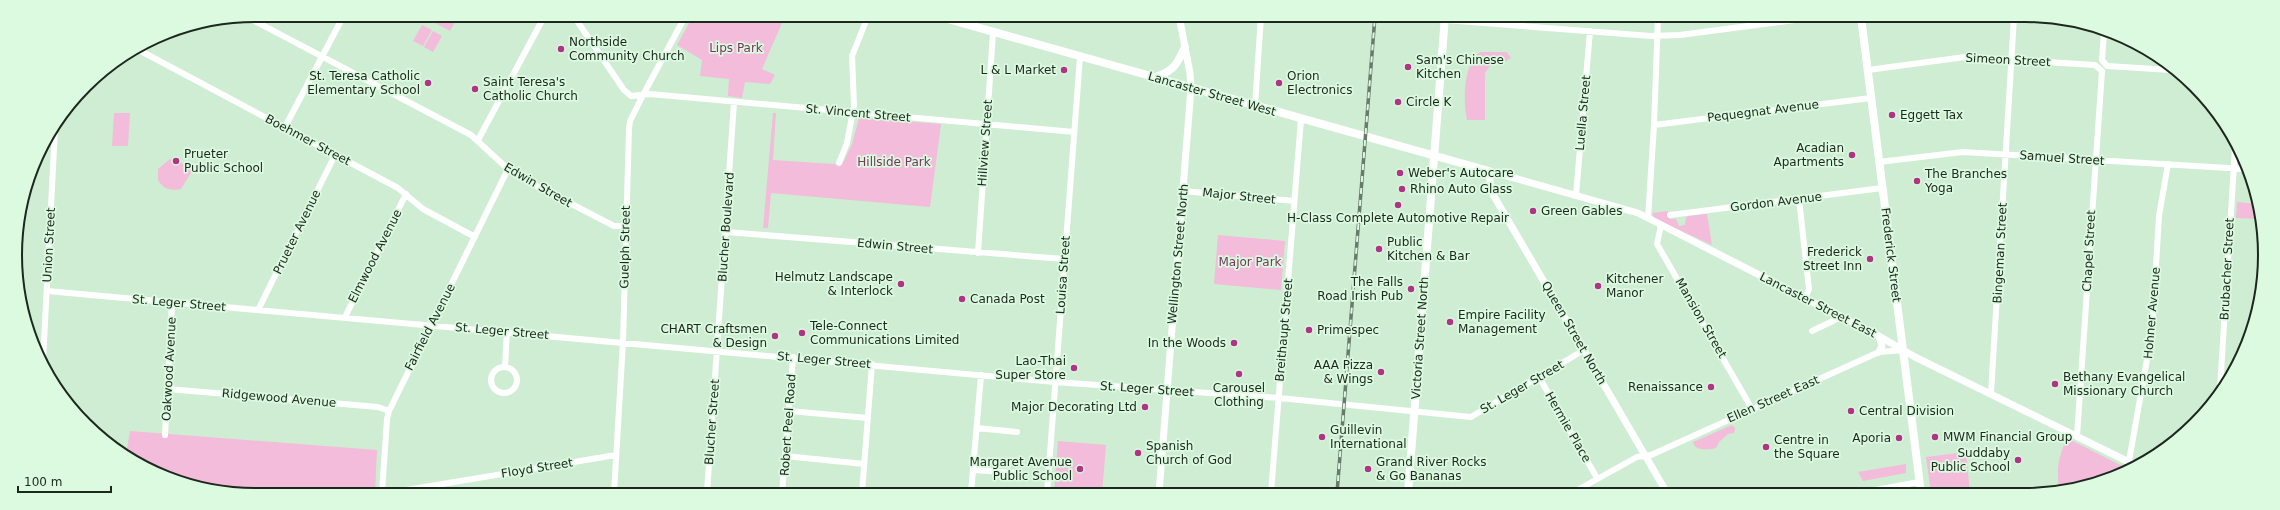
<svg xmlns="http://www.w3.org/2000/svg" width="2280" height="510" font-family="'DejaVu Sans',sans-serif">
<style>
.green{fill:#f2bcda}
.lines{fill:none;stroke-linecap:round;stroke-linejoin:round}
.minor{stroke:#fff;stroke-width:6}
.tertiary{stroke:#fff;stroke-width:7}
.secondary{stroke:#fff;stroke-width:8}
.rail-casing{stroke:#687b6a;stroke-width:3.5}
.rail{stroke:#dcfae0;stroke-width:2;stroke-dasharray:6;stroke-linecap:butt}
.poi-dot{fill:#b03485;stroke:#dcfae0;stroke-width:1.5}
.labels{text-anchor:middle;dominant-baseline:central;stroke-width:3.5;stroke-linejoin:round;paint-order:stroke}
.poi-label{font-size:12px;fill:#1c271d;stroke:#dcfae0;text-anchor:start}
.park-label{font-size:12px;fill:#78365f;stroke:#dcfae0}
.street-label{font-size:12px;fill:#1c271d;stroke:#dcfae0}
.rim{fill:none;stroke:#1c271d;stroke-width:2}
</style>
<rect width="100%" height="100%" fill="#cfedd3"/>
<path class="green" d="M421 15H459L450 31Z
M693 16H785L762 69 775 75 770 84 745 82 742 98 728 96 729 79 700 76 702 60 677 45Z
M422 25 432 30 423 46 413 41Z
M433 31 442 36 433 52 424 47Z
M1480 52H1507L1511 58 1504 62 1492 63 1485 73V120H1467C1463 101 1463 65 1480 52Z
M114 113H130L128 146H112Z
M773 113H776L773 160 833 164 842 165 852 144 859 118 941 124 930 207 771 193 768 228H763Z
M170 159 190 166 192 171 181 189C171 191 163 189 158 180V169Z
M2237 202 2258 204 2259 219 2236 218Z
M1668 211 1669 219H1676L1679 226 1685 225 1686 218 1688 216 1707 214 1712 245 1655 219 1652 213Z
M1218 235 1285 241 1281 290 1214 284Z
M1732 425 1735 428 1734 433 1728 434 1719 442 1716 448C1709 450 1694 451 1693 442Z
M130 431 377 450 375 493H223L135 463 126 455Z
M2067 438 2130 470V471L2059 492C2057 469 2057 460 2067 438Z
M1058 441 1106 445 1102 493H1054Z
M1966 452 1970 493H1931L1926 457Z
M1906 464V473L1863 481 1858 472Z
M978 487 1036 491V493H978Z"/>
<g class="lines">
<path class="minor" d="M573 15 624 90 631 96 650 94 1074 132
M247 17 471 135 508 169 527 181 614 226H625
M1445 20 1651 36 1680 35 1817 17
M2104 33 2102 60 2107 66 2171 70
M137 49 398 188 423 209 475 237
M1868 70 1965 57 2095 65 2102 71 2077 436
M1255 106 1261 16
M1654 125 1871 98
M285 127 344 15
M478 140 545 15
M1879 162 1963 152 2245 169
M839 163 847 143 854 106 852 56 868 16
M1183 191 1294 201
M1576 195 1590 31
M1799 199 1809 289 1805 299
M1670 215 1882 188
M1648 218 1654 125 1658 17
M1661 225 1657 244 1752 409
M726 232 1064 259
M978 253 993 33
M47 291 1055 382 1279 398 1471 417 1584 350
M258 310 335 155
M345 317 406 194
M1812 331 1841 317
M43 361 55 129
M491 380a13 13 0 1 1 26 0a13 13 0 1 1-26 0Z
M505 367 507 331
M1539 377 1597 478
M168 389 378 407 389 411
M2220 389 2235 148
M1991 393 2014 17
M789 411 868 418
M77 412 83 414 87 421
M977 428 1017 432
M165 435 172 303
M785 456 864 464
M2129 461 2152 331 2159 216 2168 164
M974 470 1015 473
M382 493 387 419 389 411 508 169
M388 493 616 455
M614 493 623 342 629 129 630 121 643 95 686 15
M707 493 734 102
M782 493 793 357
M862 493 872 364
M971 493 981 375
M1047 493 1080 57
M1271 493 1301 119
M1572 493 1637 457 1651 455 1879 352 1904 350
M1811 493 1826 490 1841 492
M1839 493 1875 490 1919 482"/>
<path class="tertiary" d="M1879 352 1882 346 1879 336
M1159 493 1191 88 1190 73 1179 16
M1667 493 1491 191 1489 171 1638 213 1879 336 1915 357 2137 466"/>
<path class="secondary" d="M937 16 1489 171
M1861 17 1921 493
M1156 77C1175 70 1177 64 1185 47
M1408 493 1445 16"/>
<g class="rail-casing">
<path id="rail" d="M1337 493 1375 16"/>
</g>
<use href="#rail" class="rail"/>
</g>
<g class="poi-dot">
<circle cx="561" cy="49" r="4"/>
<circle cx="1408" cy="67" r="4"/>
<circle cx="1064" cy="70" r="4"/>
<circle cx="428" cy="83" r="4"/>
<circle cx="1279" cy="83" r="4"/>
<circle cx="475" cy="89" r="4"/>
<circle cx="1398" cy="102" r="4"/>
<circle cx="1892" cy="115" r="4"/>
<circle cx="1852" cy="155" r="4"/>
<circle cx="176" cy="161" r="4"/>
<circle cx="1400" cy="173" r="4"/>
<circle cx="1917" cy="181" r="4"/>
<circle cx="1402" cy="189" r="4"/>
<circle cx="1398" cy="205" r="4"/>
<circle cx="1533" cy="211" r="4"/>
<circle cx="1379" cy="249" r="4"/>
<circle cx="1870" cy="259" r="4"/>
<circle cx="901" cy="284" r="4"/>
<circle cx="1598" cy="286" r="4"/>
<circle cx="1411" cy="289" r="4"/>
<circle cx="962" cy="299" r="4"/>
<circle cx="1450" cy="322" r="4"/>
<circle cx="1309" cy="330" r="4"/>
<circle cx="802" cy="333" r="4"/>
<circle cx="775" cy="336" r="4"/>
<circle cx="1234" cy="343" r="4"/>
<circle cx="1074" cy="368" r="4"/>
<circle cx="1381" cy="372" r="4"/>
<circle cx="1239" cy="374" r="4"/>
<circle cx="2055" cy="384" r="4"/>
<circle cx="1711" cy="387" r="4"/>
<circle cx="1145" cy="407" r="4"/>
<circle cx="1851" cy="411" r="4"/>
<circle cx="1322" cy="437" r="4"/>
<circle cx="1935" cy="437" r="4"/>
<circle cx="1899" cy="438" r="4"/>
<circle cx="1766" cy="447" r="4"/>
<circle cx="1138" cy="453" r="4"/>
<circle cx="2018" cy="460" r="4"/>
<circle cx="1080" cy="469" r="4"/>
<circle cx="1368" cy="469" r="4"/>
</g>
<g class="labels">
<g class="poi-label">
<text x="569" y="42">Northside<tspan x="569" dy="14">Community Church</tspan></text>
<text x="1416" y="60">Sam's Chinese<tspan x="1416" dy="14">Kitchen</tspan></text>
<text x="1056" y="70" text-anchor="end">L &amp; L Market</text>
<text x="420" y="76" text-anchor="end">St. Teresa Catholic<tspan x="420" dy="14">Elementary School</tspan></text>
<text x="1287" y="76">Orion<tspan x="1287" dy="14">Electronics</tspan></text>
<text x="483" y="82">Saint Teresa's<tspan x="483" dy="14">Catholic Church</tspan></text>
<text x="1406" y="102">Circle K</text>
<text x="1900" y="115">Eggett Tax</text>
<text x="1844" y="148" text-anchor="end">Acadian<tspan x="1844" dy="14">Apartments</tspan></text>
<text x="184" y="154">Prueter<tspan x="184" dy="14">Public School</tspan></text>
<text x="1408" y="173">Weber's Autocare</text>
<text x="1925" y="174">The Branches<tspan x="1925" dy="14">Yoga</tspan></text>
<text x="1410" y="189">Rhino Auto Glass</text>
<text x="1541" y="211">Green Gables</text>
<text x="1398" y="218" text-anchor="middle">H-Class Complete Automotive Repair</text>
<text x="1387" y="242">Public<tspan x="1387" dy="14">Kitchen &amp; Bar</tspan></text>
<text x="1862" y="252" text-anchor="end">Frederick<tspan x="1862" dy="14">Street Inn</tspan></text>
<text x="893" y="277" text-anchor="end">Helmutz Landscape<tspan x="893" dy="14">&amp; Interlock</tspan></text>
<text x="1606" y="279">Kitchener<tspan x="1606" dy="14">Manor</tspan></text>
<text x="1403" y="282" text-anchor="end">The Falls<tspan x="1403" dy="14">Road Irish Pub</tspan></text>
<text x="970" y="299">Canada Post</text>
<text x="1458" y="315">Empire Facility<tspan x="1458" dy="14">Management</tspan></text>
<text x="810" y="326">Tele-Connect<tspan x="810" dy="14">Communications Limited</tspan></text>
<text x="767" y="329" text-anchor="end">CHART Craftsmen<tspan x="767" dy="14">&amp; Design</tspan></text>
<text x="1317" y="330">Primespec</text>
<text x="1226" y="343" text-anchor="end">In the Woods</text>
<text x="1066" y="361" text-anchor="end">Lao-Thai<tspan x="1066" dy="14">Super Store</tspan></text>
<text x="1373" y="365" text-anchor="end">AAA Pizza<tspan x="1373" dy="14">&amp; Wings</tspan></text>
<text x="2063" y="377">Bethany Evangelical<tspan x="2063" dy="14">Missionary Church</tspan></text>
<text x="1703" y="387" text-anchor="end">Renaissance</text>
<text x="1239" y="388" text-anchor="middle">Carousel<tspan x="1239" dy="14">Clothing</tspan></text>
<text x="1137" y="407" text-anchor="end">Major Decorating Ltd</text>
<text x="1859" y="411">Central Division</text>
<text x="1330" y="430">Guillevin<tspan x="1330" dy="14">International</tspan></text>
<text x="1943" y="437">MWM Financial Group</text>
<text x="1891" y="438" text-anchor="end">Aporia</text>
<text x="1774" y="440">Centre in<tspan x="1774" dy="14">the Square</tspan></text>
<text x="1146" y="446">Spanish<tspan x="1146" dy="14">Church of God</tspan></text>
<text x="2010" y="453" text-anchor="end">Suddaby<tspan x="2010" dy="14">Public School</tspan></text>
<text x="1072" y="462" text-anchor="end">Margaret Avenue<tspan x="1072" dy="14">Public School</tspan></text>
<text x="1376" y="462">Grand River Rocks<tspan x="1376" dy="14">&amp; Go Bananas</tspan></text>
</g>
<g class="park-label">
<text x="736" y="48">Lips Park</text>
<text x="894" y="162">Hillside Park</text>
<text x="1250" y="262">Major Park</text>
</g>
<g class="street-label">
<text transform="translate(2008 60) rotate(3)">Simeon Street</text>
<text transform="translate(1212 94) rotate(16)">Lancaster Street West</text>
<text transform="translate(1763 111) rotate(-7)">Pequegnat Avenue</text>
<text transform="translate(858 113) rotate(5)">St. Vincent Street</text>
<text transform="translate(1583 113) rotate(-85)">Luella Street</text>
<text transform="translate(308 140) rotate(28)">Boehmer Street</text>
<text transform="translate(985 143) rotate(-86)">Hillview Street</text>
<text transform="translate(2062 158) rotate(4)">Samuel Street</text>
<text transform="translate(538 185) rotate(30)">Edwin Street</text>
<text transform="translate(1239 196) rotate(6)">Major Street</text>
<text transform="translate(1776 202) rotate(-7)">Gordon Avenue</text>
<text transform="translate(726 227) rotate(-86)">Blucher Boulevard</text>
<text transform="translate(297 232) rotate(-64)">Prueter Avenue</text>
<text transform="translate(49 245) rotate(-87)">Union Street</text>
<text transform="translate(895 246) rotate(5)">Edwin Street</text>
<text transform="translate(625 247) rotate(-89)">Guelph Street</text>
<text transform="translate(2089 251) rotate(-87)">Chapel Street</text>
<text transform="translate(2000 253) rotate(-87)">Bingeman Street</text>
<text transform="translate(1178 254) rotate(-85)">Wellington Street North</text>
<text transform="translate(1891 255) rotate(83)">Frederick Street</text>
<text transform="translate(375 256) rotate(-63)">Elmwood Avenue</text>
<text transform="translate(2227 269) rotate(-87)">Brubacher Street</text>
<text transform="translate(1063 275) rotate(-86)">Louisa Street</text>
<text transform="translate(179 303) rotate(5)">St. Leger Street</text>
<text transform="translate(1818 305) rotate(27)">Lancaster Street East</text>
<text transform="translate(2152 313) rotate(-85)">Hohner Avenue</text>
<text transform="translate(1701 318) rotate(60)">Mansion Street</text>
<text transform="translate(430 327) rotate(-63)">Fairfield Avenue</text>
<text transform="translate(1284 330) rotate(-85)">Breithaupt Street</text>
<text transform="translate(502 331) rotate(5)">St. Leger Street</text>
<text transform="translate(1574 333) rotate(60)">Queen Street North</text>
<text transform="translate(1420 338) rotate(-86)">Victoria Street North</text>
<text transform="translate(824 360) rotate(5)">St. Leger Street</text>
<text transform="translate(169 369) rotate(-87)">Oakwood Avenue</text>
<text transform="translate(1522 387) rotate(-30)">St. Leger Street</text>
<text transform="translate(1147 389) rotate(4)">St. Leger Street</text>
<text transform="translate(279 398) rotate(5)">Ridgewood Avenue</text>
<text transform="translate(1773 399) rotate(-24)">Ellen Street East</text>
<text transform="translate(712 422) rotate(-86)">Blucher Street</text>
<text transform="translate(788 425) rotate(-86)">Robert Peel Road</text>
<text transform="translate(1568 427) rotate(60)">Hermie Place</text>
<text transform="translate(537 468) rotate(-9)">Floyd Street</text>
</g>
</g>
<path d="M0 0H2280V510H0ZM255 22H2025A233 233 0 0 1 2258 255V255A233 233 0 0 1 2025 488H255A233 233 0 0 1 22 255V255A233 233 0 0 1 255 22Z" fill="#dcfae0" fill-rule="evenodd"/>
<path class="rim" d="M255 22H2025A233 233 0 0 1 2258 255V255A233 233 0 0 1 2025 488H255A233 233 0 0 1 22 255V255A233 233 0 0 1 255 22Z"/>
<path d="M18 486v6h93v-6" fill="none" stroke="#1c271d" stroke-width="2"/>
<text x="24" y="486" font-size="12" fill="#1c271d" stroke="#dcfae0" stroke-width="3" paint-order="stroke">100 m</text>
</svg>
